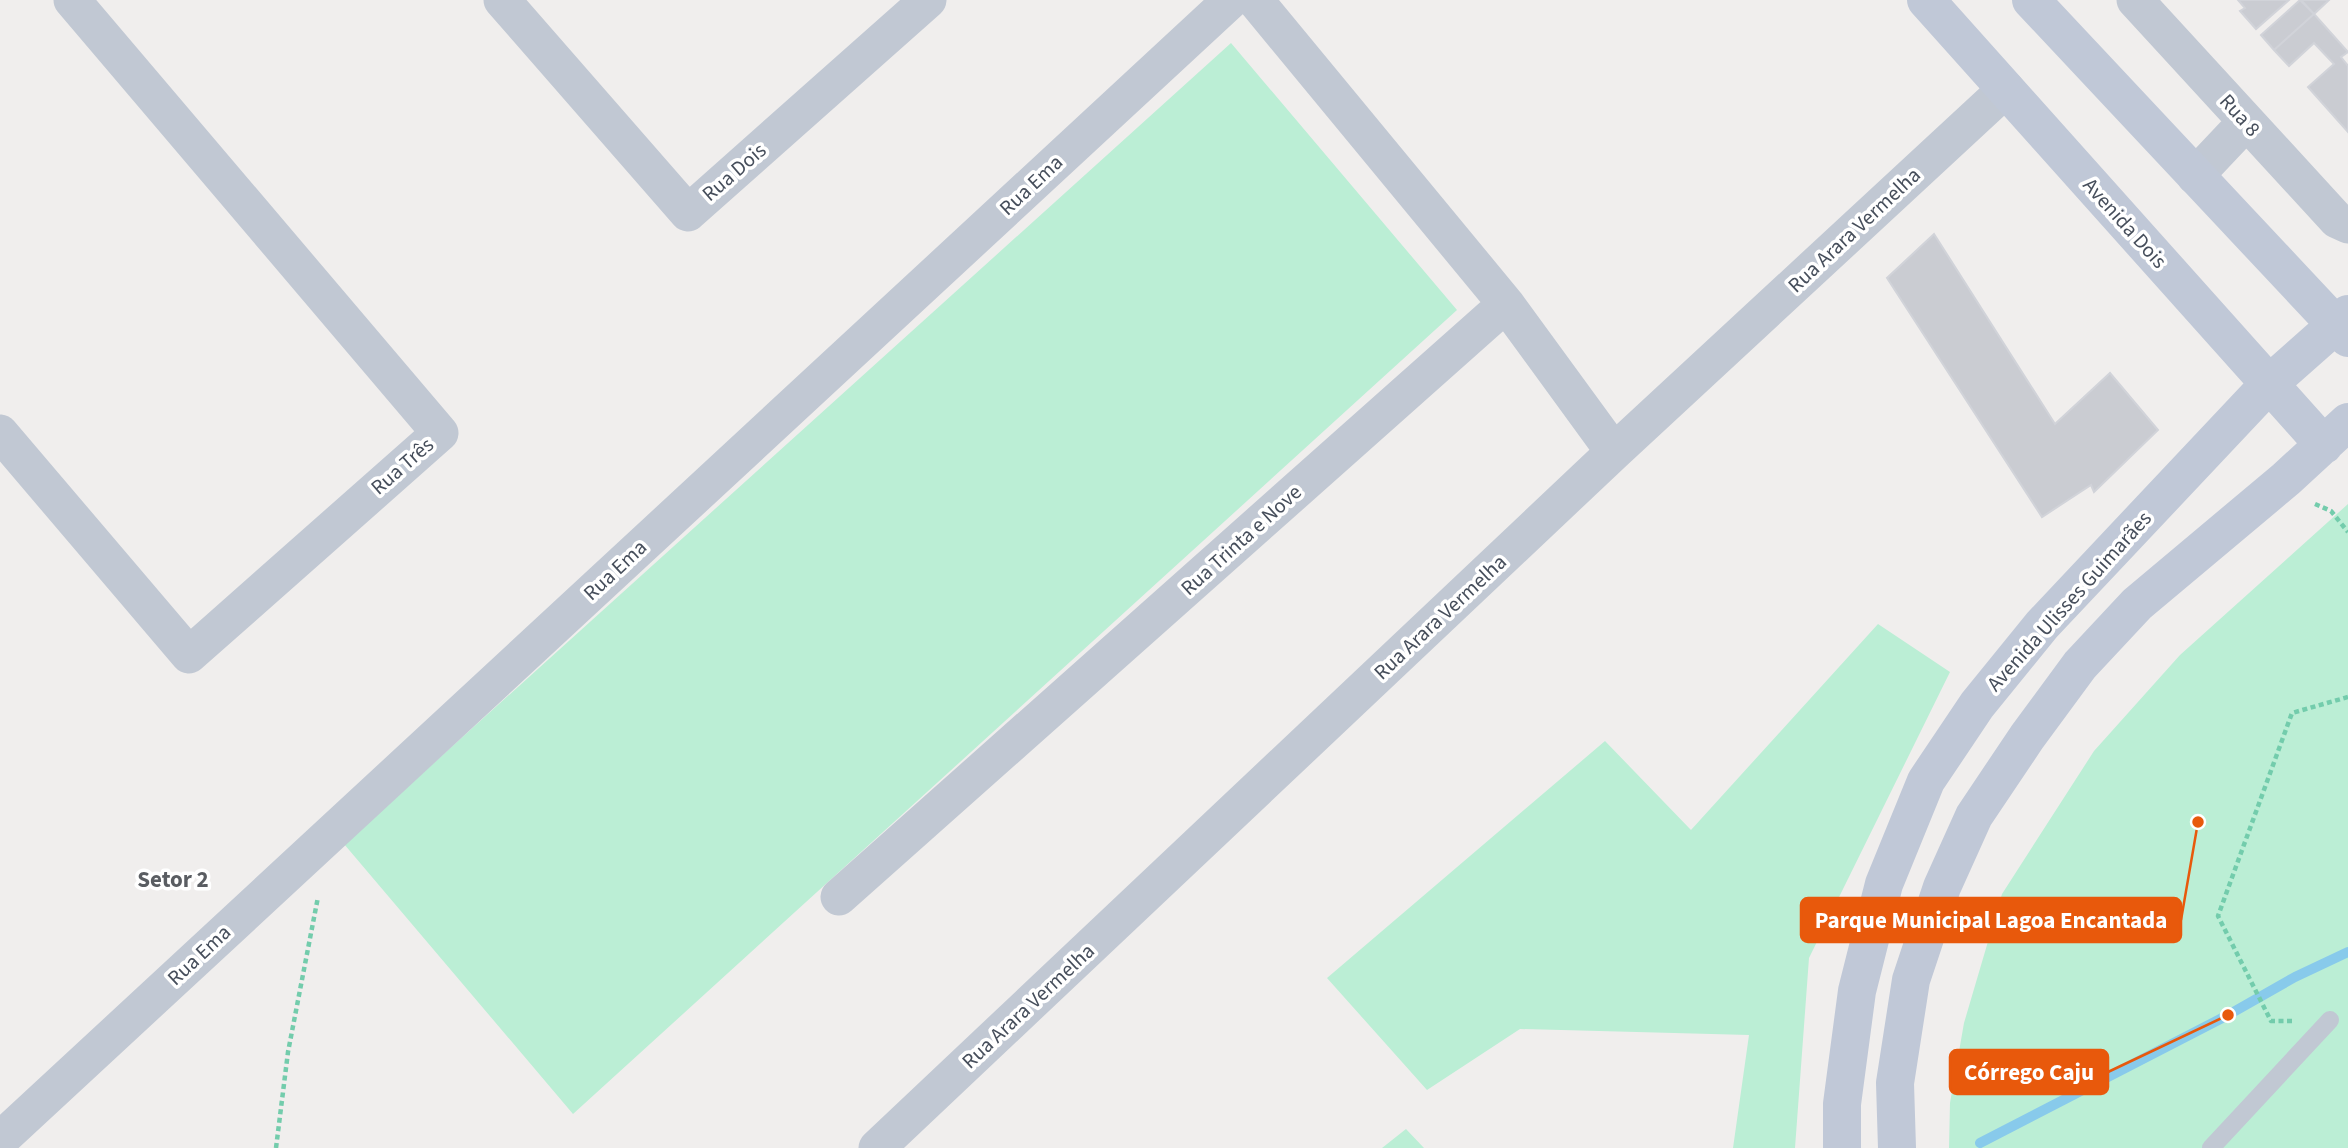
<svg xmlns="http://www.w3.org/2000/svg" width="2348" height="1148" font-family="'Source Sans 3',sans-serif">
<style>
.green{fill:#bbeed5}
.lines{fill:none;stroke-linecap:round;stroke-linejoin:round}
.stream{stroke:#88caeb;stroke-width:10}
.building{fill:#caccd2;stroke:#d1d3d9;stroke-width:2}
.path{stroke:#73ccac;stroke-width:4.5;stroke-dasharray:5 3.5;stroke-linecap:butt}
.lane{stroke:#c1c8d3;stroke-width:18}
.street{stroke:#c1c8d3;stroke-width:37}
.secondary{stroke:#c0c8d7;stroke-width:38}
.labels{text-anchor:middle;dominant-baseline:central;stroke-width:7;stroke-linejoin:round;paint-order:stroke}
.street-label{font-size:21px;fill:#464e5b;stroke:#fff}
.neighbourhood-label{font-size:23px;font-weight:bold;fill:#5a5d62;stroke:#fff}
.leader{fill:none;stroke:#e8590c;stroke-width:2.5}
.callout-dot{fill:#e8590c;stroke:#fff;stroke-width:2.5}
.callout{fill:#e8590c;stroke:#e8590c;stroke-width:2.5}
.callout-label{font-size:23px;text-anchor:middle;font-weight:bold;fill:#fff}
</style>
<rect width="100%" height="100%" fill="#f0eeed"/>
<path class="green" d="M1231 43 1457 310 573 1114 344 844Z
M2348 504V1148H1949L1950 1103 1964 1023 2002 894 2094 751 2180 655Z
M1878 624 1950 672 1809 958 1795 1148H1733L1749 1035 1520 1029 1427 1090 1327 978 1605 741 1691 830Z
M1406 1129 1424 1148H1382Z"/>
<g class="lines">
<path class="stream" d="M1980 1143 2228 1015 2295 977 2348 952"/>
</g>
<path class="building" d="M2238 0H2289L2256 29 2240 11 2245 8Z
M2300 0 2314 14 2274 50 2261 35Z
M2301 0H2329L2314 14Z
M2314 14 2348 52 2341 57 2348 66V132L2308 87 2334 64 2314 43 2289 66 2274 50Z
M1934 234 2055 424 2110 373 2158 430 2094 492 2091 485 2042 517 1887 278Z"/>
<g class="lines">
<path class="path" d="M2315 504 2331 511 2348 532
M2292 1021H2271L2218 916 2292 713 2348 697
M276 1148 288 1052 318 897"/>
<path class="lane" d="M2211 1148 2330 1020"/>
<path class="street" d="M502 0 688 213 928 0
M1255 0 1506 304 1614 452
M2135 0 2337 220 2348 225
M2195 176 2246 122
M0 433 189 655 440 433 72 0
M839 897 1506 304
M0 1140 1231 0
M877 1148 1614 452 2006 89"/>
<path class="secondary" d="M1926 0 2324 445
M2031 0 2348 338
M1842 1148V1104L1857 991 1884 884 1926 781 1977 705 2042 625 2269 384 2348 314
M1897 1148 1895 1083 1911 980 1942 887 1974 816 2027 737 2080 665 2137 604 2286 479 2348 422"/>
</g>
<g class="labels">
<g class="street-label">
<text transform="translate(2240 115) rotate(48)">Rua 8</text>
<text transform="translate(734 172) rotate(-41)">Rua Dois</text>
<text transform="translate(1031 185) rotate(-43)">Rua Ema</text>
<text transform="translate(2125 223) rotate(48)">Avenida Dois</text>
<text transform="translate(1854 230) rotate(-43)">Rua Arara Vermelha</text>
<text transform="translate(402 466) rotate(-41)">Rua Três</text>
<text transform="translate(1241 540) rotate(-42)">Rua Trinta e Nove</text>
<text transform="translate(615 570) rotate(-43)">Rua Ema</text>
<text transform="translate(2069 601) rotate(-48)">Avenida Ulisses Guimarães</text>
<text transform="translate(1440 617) rotate(-43)">Rua Arara Vermelha</text>
<text transform="translate(199 955) rotate(-43)">Rua Ema</text>
<text transform="translate(1028 1006) rotate(-43)">Rua Arara Vermelha</text>
</g>
<g class="neighbourhood-label">
<text x="173" y="879">Setor 2</text>
</g>
</g>
<path class="leader" d="M2198 822L2181 920M2228 1015L2108 1072"/>
<g class="callout-dot">
<circle cx="2198" cy="822" r="7"/>
<circle cx="2228" cy="1015" r="7"/>
</g>
<g class="callout">
<rect x="1801" y="898" width="380" height="44" rx="7"/>
<rect x="1950" y="1050" width="158" height="44" rx="7"/>
</g>
<g class="callout-label">
<text x="1991" y="928">Parque Municipal Lagoa Encantada</text>
<text x="2029" y="1080">Córrego Caju</text>
</g>
</svg>
